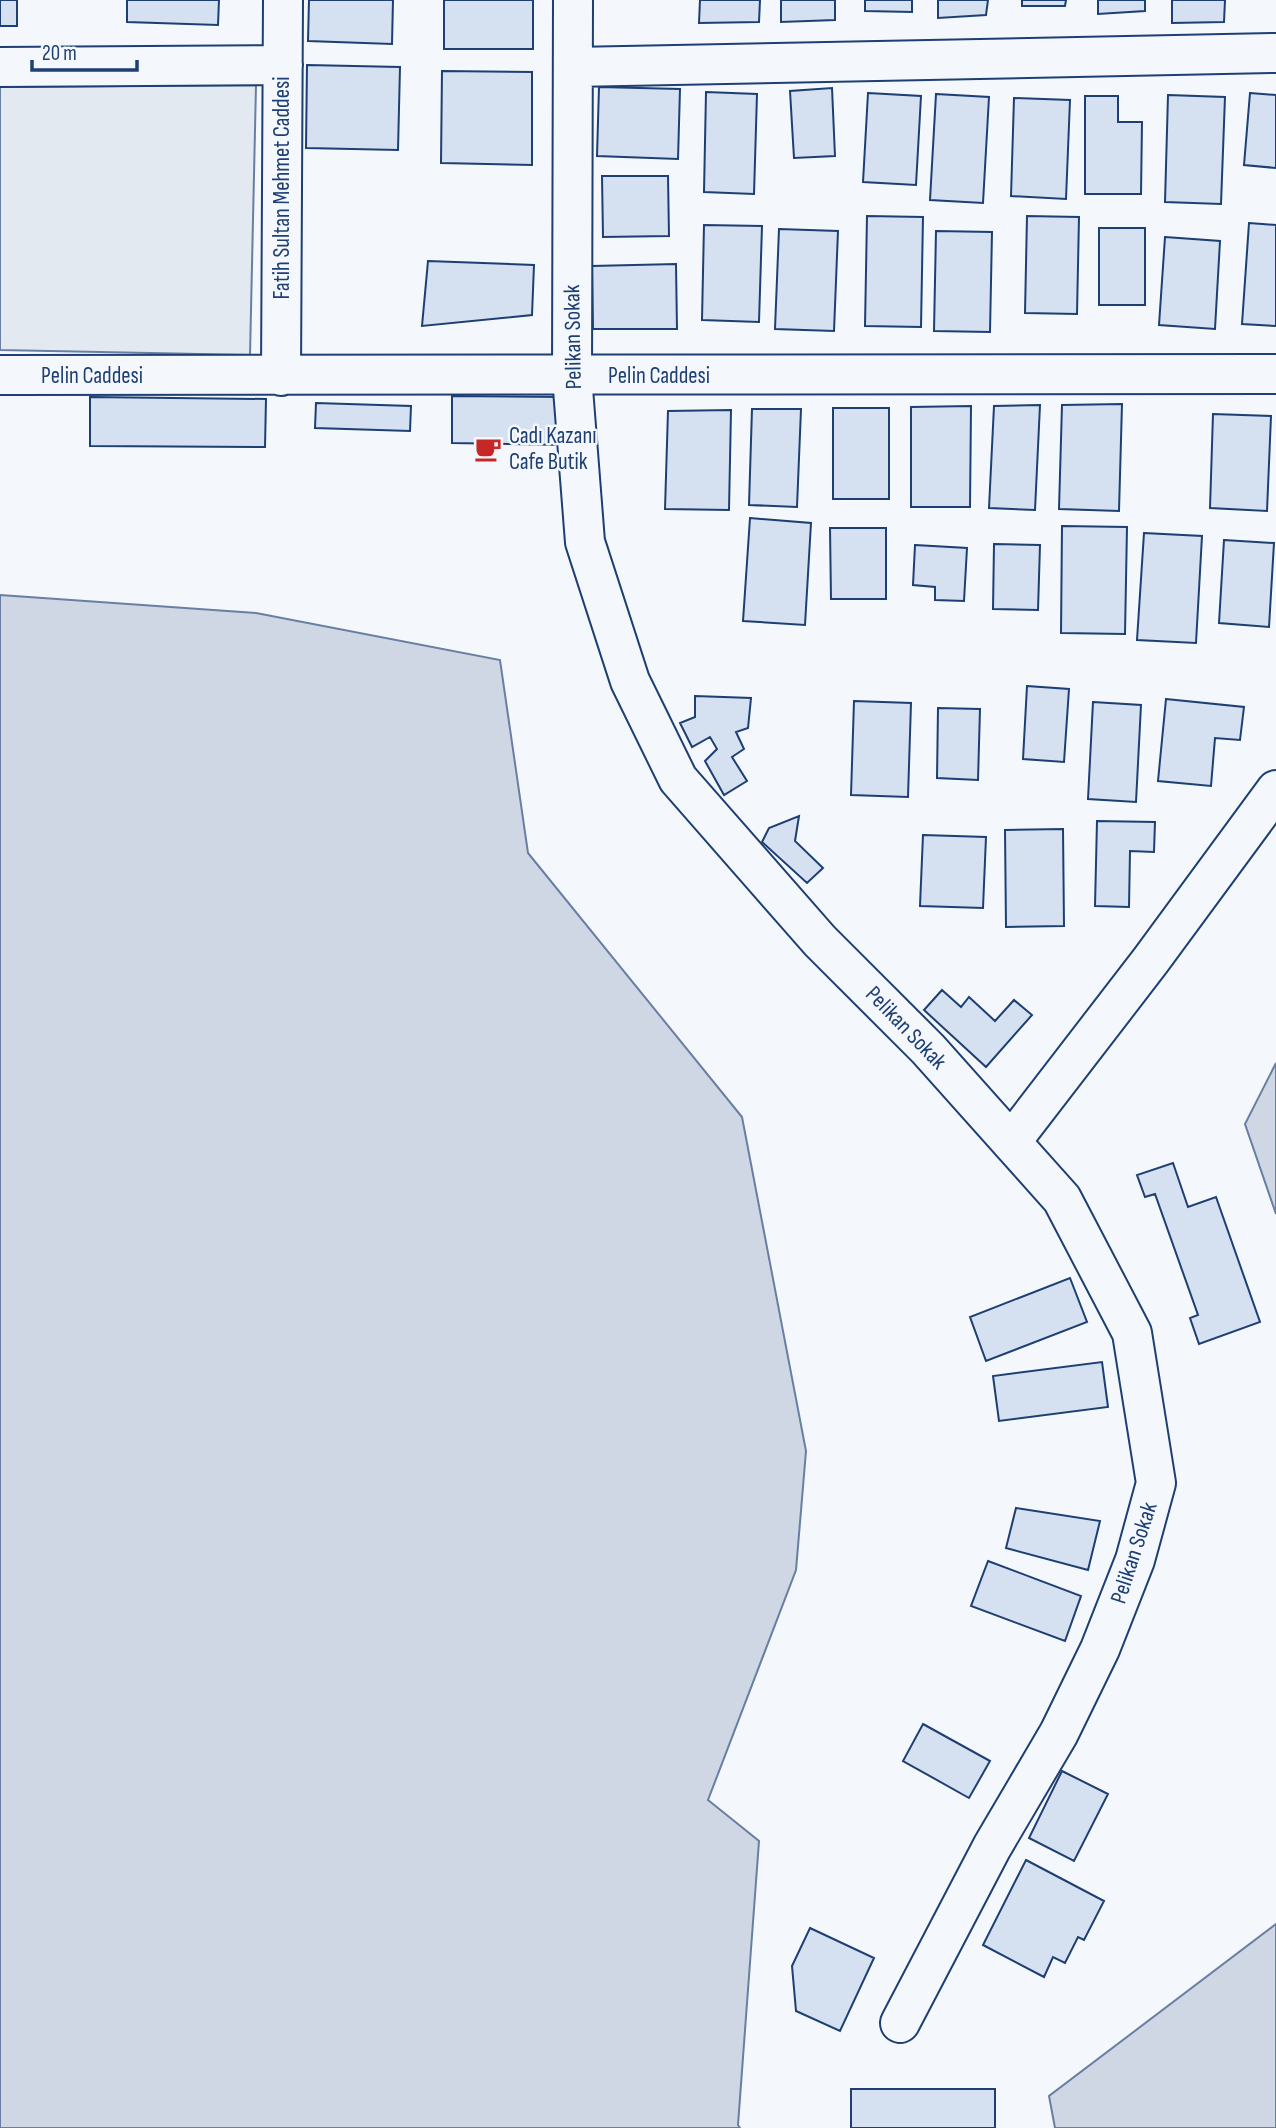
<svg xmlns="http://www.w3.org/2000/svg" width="1276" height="2128" font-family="'Sofia Sans Condensed',sans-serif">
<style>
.green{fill:#e3e9f0;stroke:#687fa3;stroke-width:2}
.water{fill:#cfd7e4;stroke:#687fa3;stroke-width:2}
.building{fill:#d5e0f0;stroke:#1d3f73;stroke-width:2}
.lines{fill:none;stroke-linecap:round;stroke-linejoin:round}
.minor-casing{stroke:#1d3f73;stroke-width:42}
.minor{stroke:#f4f7fb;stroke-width:38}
.labels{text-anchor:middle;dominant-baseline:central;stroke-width:5;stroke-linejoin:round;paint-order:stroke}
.street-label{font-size:23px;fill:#1d3f73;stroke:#f4f7fb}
.poi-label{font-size:23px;fill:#1d3f73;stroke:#f4f7fb;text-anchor:start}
</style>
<rect width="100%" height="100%" fill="#f4f7fb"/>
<path class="green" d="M256 85 250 355 0 350V87Z"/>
<path class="water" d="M0 595 256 613 500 660 528 853 742 1117 806 1451 796 1570 708 1800 759 1841 738 2125 740 2128H0Z
M1276 1063V1214L1245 1124Z
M1276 1924V2128H1055L1049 2096Z"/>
<path class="building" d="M0 0H17V26H0Z
M127 0H219L218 25 127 22Z
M309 0H393L392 44 308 41Z
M444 0H533V49H444Z
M700 0H760L759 22 699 23Z
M781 0H835V20L781 22Z
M865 0H912V12L865 11Z
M938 0H988L986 15 938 18Z
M1022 0H1066L1065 6H1022Z
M1098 0H1145V11L1098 14Z
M1172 0H1225L1224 22 1172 23Z
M307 65 400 67 398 150 306 148Z
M442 71 532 72V165L441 163Z
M599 87 680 89 678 159 597 156Z
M832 88 835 156 794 158 790 91Z
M706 92 757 94 754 194 704 192Z
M868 93 921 96 916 185 863 182Z
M1250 93 1276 95V168L1244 165Z
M936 94 989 97 983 203 930 200Z
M1168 95 1225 97 1221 204 1165 202Z
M1085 96H1118V122H1142L1141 194H1085Z
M1014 98 1070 100 1066 199 1011 196Z
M602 176H668L669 236 603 237Z
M867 216 923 217 921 327 865 326Z
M1027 216 1079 217 1077 314 1025 313Z
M1249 223 1276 225V326L1242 324Z
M704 225 762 226 759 322 702 320Z
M1099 228H1145V305H1099Z
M779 229 838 231 834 331 775 329Z
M936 231 992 232 990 332 934 331Z
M1165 237 1220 241 1215 329 1159 325Z
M428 261 534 265 532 315 422 326Z
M676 264 677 329H593L592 266Z
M452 396 566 397V445L452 443Z
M90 397 266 399 265 447 90 446Z
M316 403 411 406 410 431 315 428Z
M1122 404 1119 511 1059 509 1062 405Z
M1040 405 1035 510 989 508 994 406Z
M971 406 970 507H911V407Z
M833 408H889V499H833Z
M752 409H801L797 507 749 505Z
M731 410 729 510 665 509 668 411Z
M1213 414 1271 416 1267 511 1210 508Z
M750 518 811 523 805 625 743 621Z
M1062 526 1127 527 1125 634 1061 633Z
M830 528H886V599H831Z
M1144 533 1202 536 1196 643 1137 640Z
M1224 540 1274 543 1269 627 1219 623Z
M994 544 1040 545 1038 610 993 609Z
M915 545 967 548 964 601 935 600V587L913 585Z
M1027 686 1069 689 1064 762 1023 759Z
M695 696 751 698 748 728 736 732 744 749 732 757 747 781 724 795 705 761 717 749 710 737 692 747 680 723 695 717Z
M1166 699 1244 707 1240 740 1215 738 1211 786 1158 781Z
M854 701 911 703 908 797 851 795Z
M1093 702 1141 705 1136 802 1088 799Z
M938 708 980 709 978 780 937 778Z
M799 816 795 841 823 868 807 883 762 842 769 828Z
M1097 821 1155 822 1154 852 1130 851 1129 907 1095 906Z
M1063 829 1064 926 1006 927 1005 830Z
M923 835 986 837 983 908 920 906Z
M942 990 961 1007 969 997 995 1021 1014 1000 1032 1015 986 1067 924 1010Z
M1173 1163 1188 1207 1216 1197 1260 1322 1199 1344 1190 1318 1198 1315 1155 1194 1145 1197 1137 1175Z
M1070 1278 1087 1322 986 1361 970 1317Z
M1102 1362 1108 1407 999 1421 993 1376Z
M1016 1508 1100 1521 1088 1570 1006 1548Z
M988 1561 1081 1596 1065 1641 971 1606Z
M923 1724 990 1761 969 1798 903 1761Z
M1062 1771 1108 1794 1074 1861 1029 1838Z
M1026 1860 1104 1901 1084 1940 1078 1937 1065 1963 1053 1957 1044 1977 983 1945Z
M810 1928 874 1958 840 2031 796 2011 792 1966Z
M851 2089H995V2128H851Z"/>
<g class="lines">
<g class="minor-casing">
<path id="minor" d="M573 0 572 376 585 542 630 681 678 779 820 941 928 1049 1062 1199 1132 1333 1156 1483 1135 1560 1100 1649 1059 1733 992 1847 900 2023
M0 67 283 65
M573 67 1276 53
M0 375 1276 374
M281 376 283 0
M1011 1142 1151 960 1276 790"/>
</g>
<use href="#minor" class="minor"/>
</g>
<defs>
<g id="cafe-bare" transform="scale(2.1)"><path d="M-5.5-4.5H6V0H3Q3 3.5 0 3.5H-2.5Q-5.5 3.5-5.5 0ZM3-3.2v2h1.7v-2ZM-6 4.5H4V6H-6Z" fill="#c62828" stroke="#f4f7fb" stroke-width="2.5" paint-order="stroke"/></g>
</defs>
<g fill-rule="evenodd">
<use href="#cafe-bare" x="488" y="449"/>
</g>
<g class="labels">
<g class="street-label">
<text transform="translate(282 188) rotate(-90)">Fatih Sultan Mehmet Caddesi</text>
<text transform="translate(573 337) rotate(-91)">Pelikan Sokak</text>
<text x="92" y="376">Pelin Caddesi</text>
<text x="659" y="376">Pelin Caddesi</text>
<text transform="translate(906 1028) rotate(46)">Pelikan Sokak</text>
<text transform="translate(1134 1553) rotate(-72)">Pelikan Sokak</text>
</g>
<g class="poi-label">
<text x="509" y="436">Cadı Kazanı<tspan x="509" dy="26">Cafe Butik</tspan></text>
</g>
</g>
<path d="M32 60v10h105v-10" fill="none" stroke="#1d3f73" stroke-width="3.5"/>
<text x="42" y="60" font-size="21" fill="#1d3f73" stroke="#f4f7fb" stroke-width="5" paint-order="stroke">20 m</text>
</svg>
